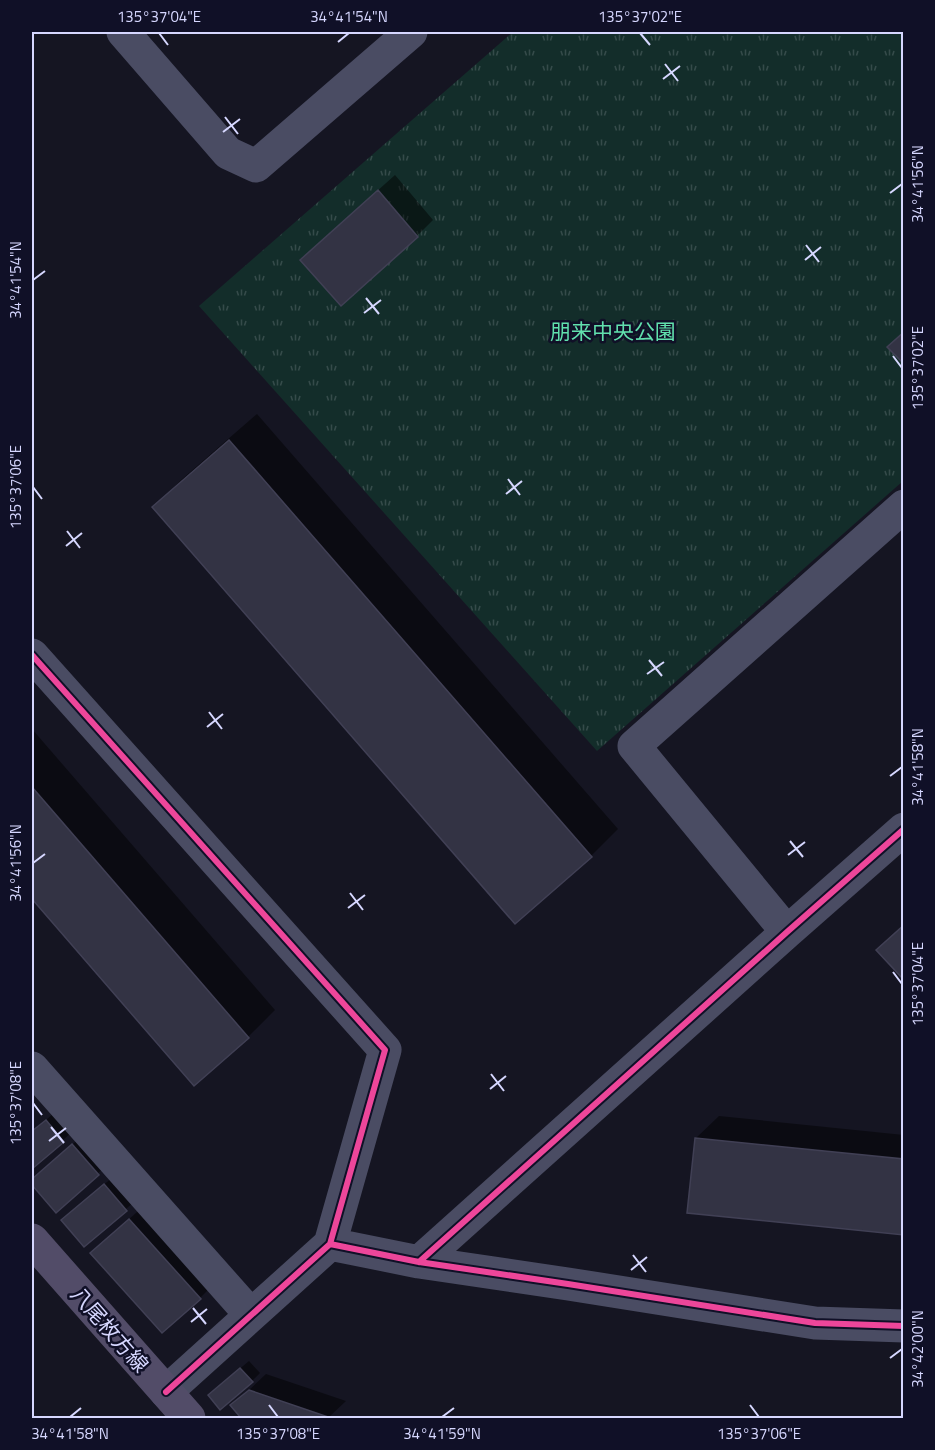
<svg xmlns="http://www.w3.org/2000/svg" width="935" height="1450" font-family="'Titillium Web','Noto Sans JP',sans-serif">
<style>
.park{fill:url(#park-tufts)}
.shadow{fill:#0007}
.building{fill:#334;stroke:#414055;stroke-width:1.5}
.lines{fill:none;stroke-linecap:round;stroke-linejoin:round}
.street{stroke:#4a4c63;stroke-width:33}
.primary{stroke:#524c68;stroke-width:33}
.cycleway-casing{stroke:#101027;stroke-width:10}
.cycleway{stroke:#ed469a;stroke-width:6}
.ticks{fill:none;stroke:#d6d7ff;stroke-width:2}
.labels{text-anchor:middle;dominant-baseline:central;stroke-width:5;stroke-linejoin:round;paint-order:stroke}
.park-label{font-size:21px;fill:#61e0ad;stroke:#101027}
.street-label{font-size:21px;fill:#d6d7ff;stroke:#101027}
.neatline{fill:none;stroke:#d6d7ff;stroke-width:2}
.ticks-label{font-size:15px;text-anchor:middle;fill:#d6d7ff}
</style>
<defs>
<pattern id="park-tufts" width="24" height="20" patternUnits="userSpaceOnUse" patternTransform="scale(1.5)"><rect width="24" height="20" fill="#132d2a"/><path d="M3 7l-1-3M5 7V3M7 7l1-3M15 17l-1-3M17 17v-4M19 17l1-3" fill="none" stroke="#354b4a"/></pattern>
</defs>
<rect width="100%" height="100%" fill="#151522"/>
<path class="park" d="M513 32H903V481L597 751 199 306Z"/>
<path class="shadow" d="M395 175 433 220 417 236 318 244Z
M257 414 618 829 591 856 154 507 181 480Z
M32 729 275 1010 248 1037 195 1084 32 897Z
M54 1113 71 1133 32 1167V1132Z
M719 1116 904 1135V1234L696 1138Z
M81 1137 106 1166 56 1211 32 1183V1180Z
M113 1177 134 1202 84 1245 71 1212Z
M146 1204 216 1282 200 1298 109 1237Z
M249 1361 260 1373 252 1381 218 1387Z
M266 1374 346 1401 328 1418H243L232 1406Z"/>
<path class="building" d="M378 190 418 237 341 306 300 260Z
M904 332V364L887 347Z
M229 440 592 857 515 924 152 507Z
M32 787 249 1038 194 1086 32 899Z
M904 925V980L876 950Z
M46 1120 64 1142 32 1169V1131Z
M695 1138 904 1159V1235L687 1213Z
M72 1144 99 1175 56 1213 32 1185V1179Z
M104 1184 127 1211 84 1247 61 1220Z
M129 1219 201 1299 162 1333 90 1253Z
M240 1368 253 1382 220 1410 208 1395Z
M249 1390 331 1418H241L230 1405Z"/>
<g class="lines">
<path class="street" d="M123 32 228 153 256 166 411 32
M32 655 385 1050 330 1244
M787 932 634 746 904 506
M32 1068 251 1315
M419 1262 787 932 904 829
M166 1392 330 1244 419 1262 568 1284 815 1323 904 1326"/>
<path class="primary" d="M32 1240 189 1418"/>
<g class="cycleway-casing">
<path id="cycleway" d="M32 655 385 1050 330 1244
M419 1262 787 932 904 829
M166 1392 330 1244 419 1262 568 1284 815 1323 904 1326"/>
</g>
<use href="#cycleway" class="cycleway"/>
</g>
<path class="ticks" d="M159 33 168 45M640 33 650 45M338 42 349 33M665 64 678 81M663 79 680 66M225 117 238 134M223 132 240 119M890 193 902 184M806 245 819 262M805 260 821 247M33 280 45 271M366 298 379 314M364 313 381 300M893 356 902 368M508 479 520 495M33 487 42 499M506 494 522 481M67 531 80 548M66 546 82 533M649 660 662 676M647 674 664 662M209 712 222 729M207 727 223 714M890 776 902 767M790 841 803 857M788 855 805 842M33 863 45 854M350 893 363 910M348 908 365 895M893 972 902 984M491 1074 504 1091M490 1089 506 1076M33 1103 42 1115M51 1127 64 1143M49 1141 66 1128M633 1255 646 1272M631 1270 647 1257M193 1308 206 1324M191 1322 207 1309M890 1358 902 1349M269 1405 278 1417M750 1405 759 1417M70 1417 81 1408M442 1417 454 1408"/>
<g class="labels">
<g class="park-label">
<text x="613" y="331">朋来中央公園</text>
</g>
<g class="street-label">
<text transform="translate(110 1329) rotate(49)">八尾枚方線</text>
</g>
</g>
<rect width="935" height="1450" fill="none" stroke="#101027" stroke-width="66"/>
<rect x="33" y="33" width="869" height="1384" class="neatline"/>
<g class="ticks-label">
<text x="159" y="22">135°37'04"E</text>
<text x="349" y="22">34°41'54"N</text>
<text x="640" y="22">135°37'02"E</text>
<text transform="translate(918 184) rotate(-90)" y="5">34°41'56"N</text>
<text transform="translate(16 280) rotate(-90)" y="5">34°41'54"N</text>
<text transform="translate(918 368) rotate(-90)" y="5">135°37'02"E</text>
<text transform="translate(16 487) rotate(-90)" y="5">135°37'06"E</text>
<text transform="translate(918 767) rotate(-90)" y="5">34°41'58"N</text>
<text transform="translate(16 863) rotate(-90)" y="5">34°41'56"N</text>
<text transform="translate(918 984) rotate(-90)" y="5">135°37'04"E</text>
<text transform="translate(16 1103) rotate(-90)" y="5">135°37'08"E</text>
<text transform="translate(918 1349) rotate(-90)" y="5">34°42'00"N</text>
<text x="70" y="1439">34°41'58"N</text>
<text x="278" y="1439">135°37'08"E</text>
<text x="442" y="1439">34°41'59"N</text>
<text x="759" y="1439">135°37'06"E</text>
</g>
</svg>
